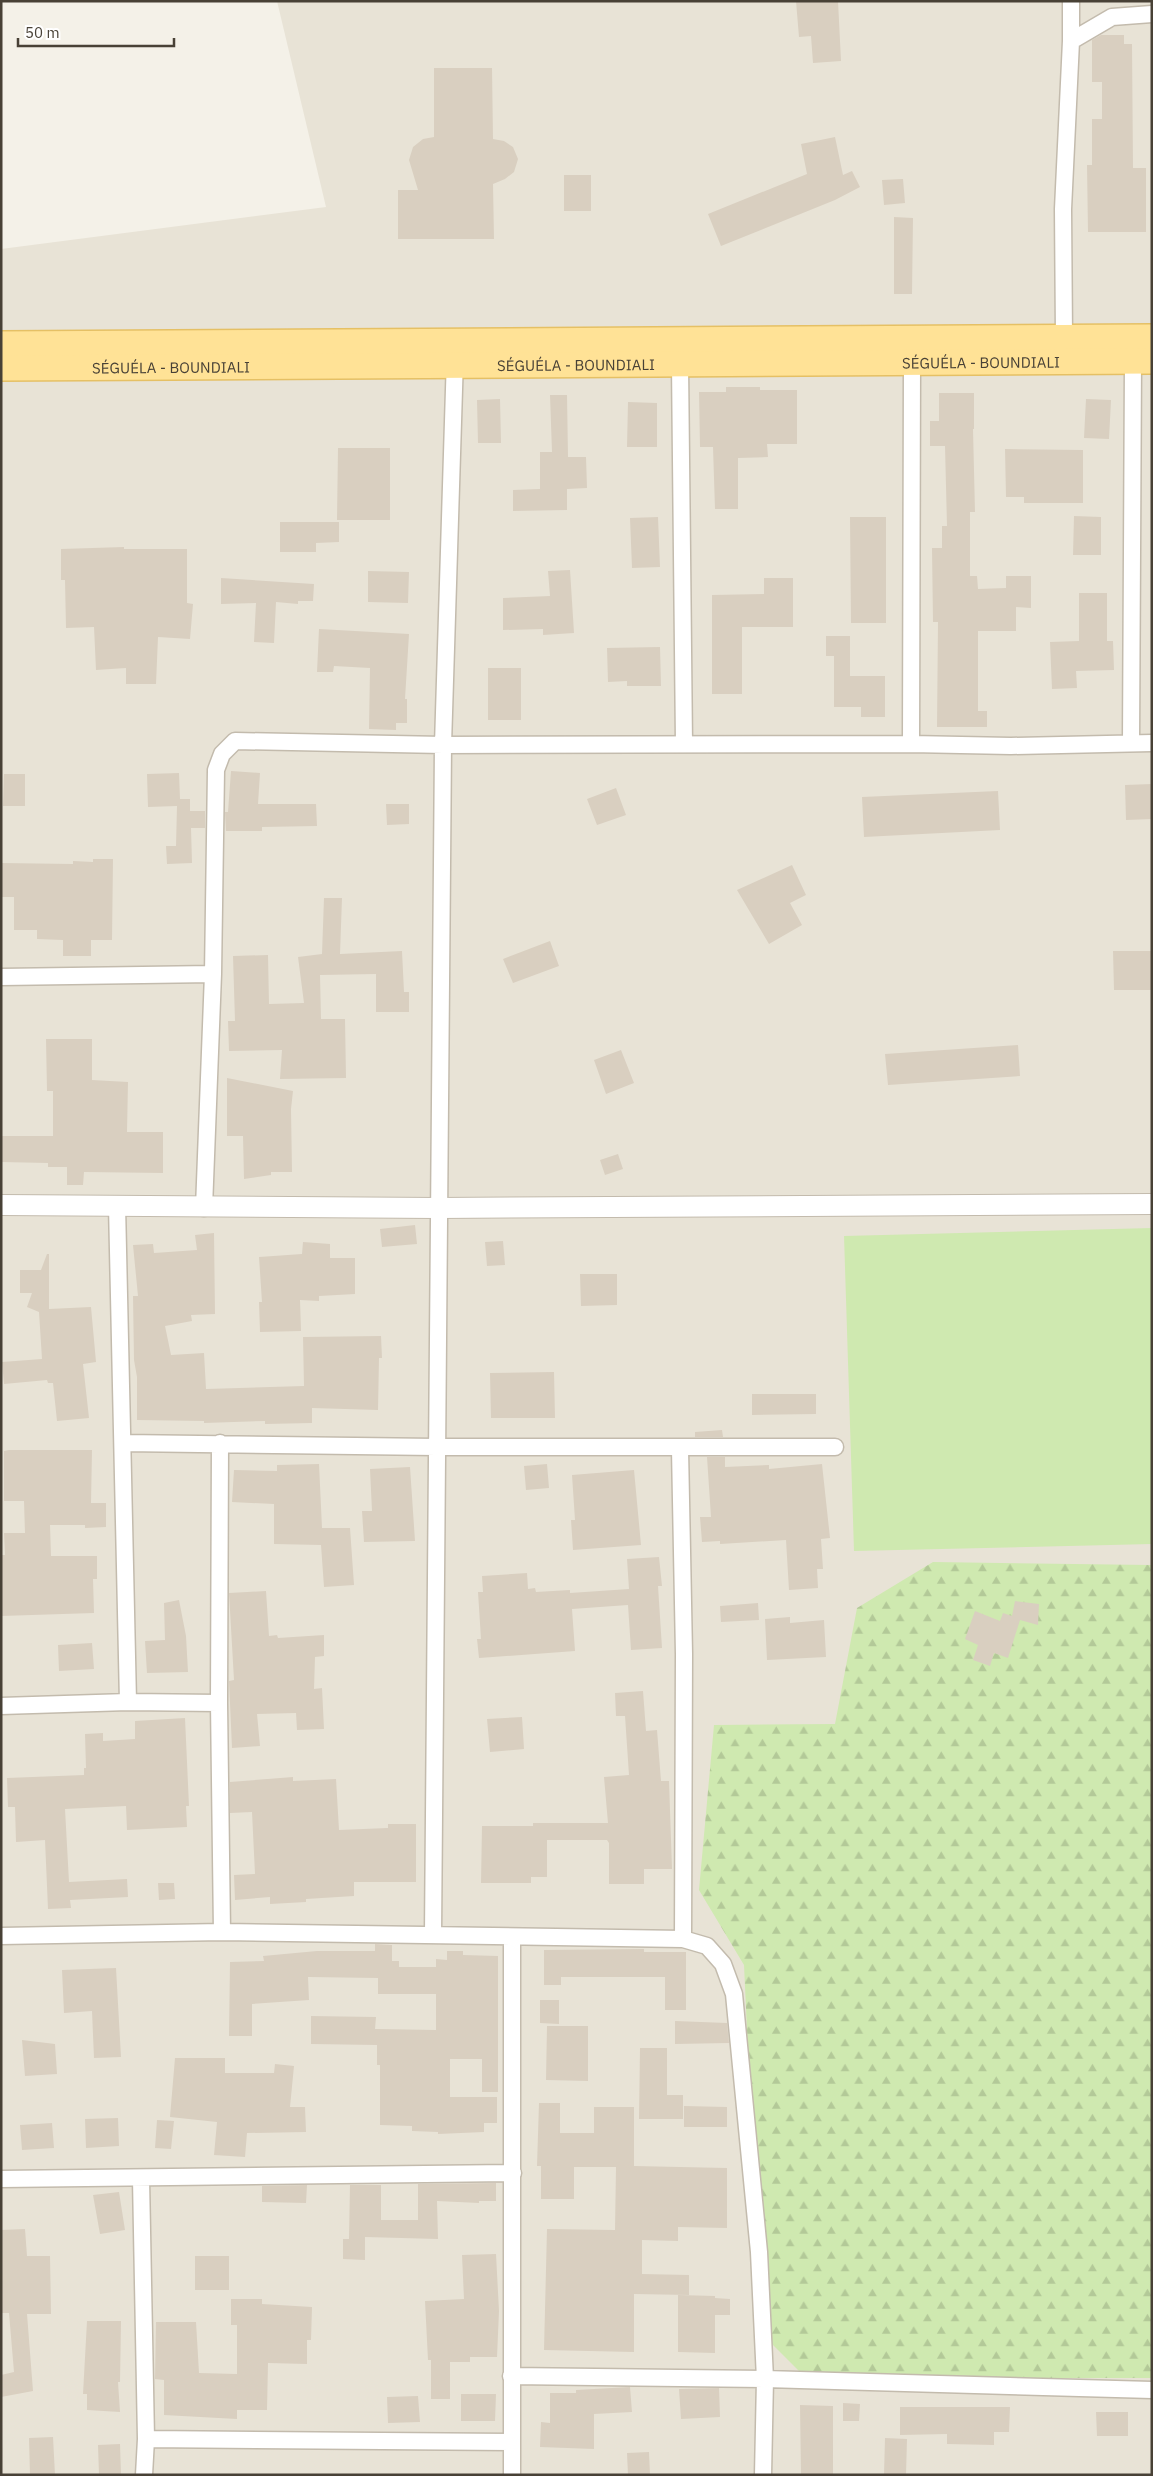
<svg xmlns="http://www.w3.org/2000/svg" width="1153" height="2476" font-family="'IBM Plex Sans',sans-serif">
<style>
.residential{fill:#e8e3d6}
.forest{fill:url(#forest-firs)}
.pitch{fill:#cfe9b0}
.building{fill:#d9cfc0}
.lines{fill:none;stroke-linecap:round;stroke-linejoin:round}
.minor-casing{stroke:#c3bbad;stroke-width:19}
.tertiary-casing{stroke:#c3bbad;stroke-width:22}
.primary-casing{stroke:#e5c065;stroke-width:28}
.minor{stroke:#fff;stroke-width:16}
.tertiary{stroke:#fff;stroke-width:20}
.primary{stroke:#ffe296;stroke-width:25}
.labels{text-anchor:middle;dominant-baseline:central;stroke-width:4;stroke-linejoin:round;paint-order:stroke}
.street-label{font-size:15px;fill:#484136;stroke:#fff}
</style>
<defs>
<pattern id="forest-firs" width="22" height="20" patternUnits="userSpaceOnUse" patternTransform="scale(1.25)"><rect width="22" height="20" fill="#cfe9b0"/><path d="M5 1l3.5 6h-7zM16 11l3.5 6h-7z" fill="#b3c998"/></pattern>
</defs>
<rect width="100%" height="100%" fill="#f4f1e8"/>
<path class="residential" d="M277 1H1152V2475H1V249L326 207Z"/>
<path class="forest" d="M933 1562 1152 1565V2378H806L761 2333 744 1965 699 1890 714 1725 835 1724 857 1608Z"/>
<path class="pitch" d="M1152 1228V1544L854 1551 844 1236Z"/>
<path class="building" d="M796 1H838L841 61 813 63 811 36 799 37Z
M1101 35H1124V44H1132L1133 168H1146V232H1088L1087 165H1092V119H1102V82H1092V40Z
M434 68H492L493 139 504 141 513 147 518 159 514 172 505 179 493 184 494 239H398V190H418L409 160 413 147 423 139 434 137Z
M835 137 843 175 852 171 860 187 835 200 721 246 708 214 807 174 801 144Z
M564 175H591V211H564Z
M903 179 905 203 884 205 882 180Z
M894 217 913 218 912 294H894Z
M726 387H760V390H797V444H767L768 457 738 458V509H715L713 447H700L699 392H726Z
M939 393H974V429H973L975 512H970V576H977L978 589 1006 588V576H1031V608L1016 607V631H978V711H987V727H937L938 622H933L932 548H942V526H947L945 446H930V421H939Z
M550 395H567L568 457H586L587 488 567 489V510L513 511V490L540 489V452H552Z
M500 399 501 443H478L477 400Z
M1086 399 1111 400 1109 439 1084 438Z
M628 402 657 403V447H627Z
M338 448H390V520H337Z
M1005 449 1083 450V503H1024V497H1006Z
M1074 516 1101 517V555H1073Z
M658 517 660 567 632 568 630 518Z
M850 517H886V623H851Z
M280 522H339V542L316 543V552H280Z
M124 547V549H187V603L193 604 190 639 158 637 156 684H126V668L96 670 94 627 66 628 65 580H61V549Z
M570 570 574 633 543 635V629L503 630V598L550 596 548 571Z
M368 571 409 572 408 603 368 602Z
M221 578 314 584 313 601H298V604L276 602 274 643 254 642 256 603 221 604Z
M764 578H793V627H742V694H712V595L764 594Z
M1079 593H1107V641H1113L1114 670 1076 671 1077 688 1052 689 1050 642 1079 641Z
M319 629 409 634 405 699H407V723H396V730L369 729 370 668 334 666 333 672H317Z
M826 636H850V676H885V717H861V707H834V656H826Z
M660 647 661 686H627V681L608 682 607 648Z
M488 668H521V720H488Z
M231 771 260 773 258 804H316L317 826 262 827V831H226L225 812H228Z
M179 773 180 799H190V811H205V828H191L192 863 167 864 166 846H176L177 806 148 807 147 774Z
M4 774H25V806H3Z
M1152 784V819L1126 820 1125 785Z
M616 788 626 815 597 825 587 799Z
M998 791 1000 830 864 837 862 797Z
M386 804H409V824L387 825Z
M93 859H113L112 940H91V956H63V940L37 939V930H14V897H1V863L73 864V861L93 862Z
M792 865 806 895 790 903 802 925 769 944 737 890Z
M324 898H342L340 954 402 951 404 992H409V1012H376V974L320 975 321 1019H345L346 1078 280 1079 282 1050 229 1051 228 1021H235L233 956 268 955 269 1004 304 1003 298 957 322 954Z
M550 941 559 966 513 983 503 959Z
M1113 951H1152V990H1114Z
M46 1039H92V1080L128 1082 127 1132H163V1173L84 1172 83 1185H67V1167H48V1163L1 1162V1136H53V1091H47Z
M1018 1045 1020 1076 888 1085 885 1054Z
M621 1050 634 1083 606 1094 594 1060Z
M227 1078 293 1091 291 1109 292 1172H271V1175L244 1179 243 1136H227Z
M618 1154 623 1169 605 1175 600 1160Z
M415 1225 417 1244 382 1247 380 1229Z
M214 1233 215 1314 191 1315 192 1321 165 1326 171 1355 204 1353 206 1389 304 1386 303 1337 381 1336 382 1358H379L378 1410 312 1408V1423L265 1424V1421L204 1423V1421L137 1420V1377L134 1360 133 1296H138L133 1245 153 1244 154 1253 197 1250 195 1235Z
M503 1241 505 1265 487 1266 485 1242Z
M303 1242 330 1244V1258H355V1294L319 1296V1301L300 1300 301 1331 260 1332 259 1302H262L259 1257 302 1254Z
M47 1254H49V1309L91 1307 96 1362 83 1364 89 1418 57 1421 53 1383H48L47 1380 4 1384 2 1362 42 1359 39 1312 27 1307 32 1293H20V1270H41Z
M580 1274H617V1305L581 1306Z
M554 1372 555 1418H491L490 1373Z
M752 1394H816V1414L752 1415Z
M722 1430 723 1437H695V1432Z
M9 1450H92L91 1503H106V1527L85 1528V1525H50L51 1556H97V1579H93L94 1613 1 1616V1555H5L4 1533H25L24 1501H4V1451Z
M707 1457H725V1467L769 1465V1469L822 1464 830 1538 821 1539 823 1569H817L818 1588 789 1590 786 1540 720 1544V1541L702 1542 700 1517H711Z
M319 1464 322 1528H350L354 1585 324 1587 321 1545 274 1544V1504L232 1502 234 1470 277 1471V1465Z
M547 1464 549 1488 526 1490 524 1466Z
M410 1467 415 1541 364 1542 362 1511H372L370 1469Z
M634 1470 641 1545 573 1550 571 1520H575L572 1475Z
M659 1557 662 1586H658L662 1648 631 1650 628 1605 572 1609 575 1651 479 1658 477 1639H481L478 1592H483L482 1576 527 1573 528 1589 535 1588 536 1592 570 1590V1593L629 1589 627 1559Z
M266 1591 269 1636 277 1635 278 1638 324 1635V1656L315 1657 314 1689 322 1688 324 1729 297 1730 296 1713 257 1714 260 1746 232 1748 229 1681 234 1680 229 1593Z
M179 1600 186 1636 188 1672 147 1673 145 1641 165 1640 164 1603Z
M1015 1601 1039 1604 1038 1625 1020 1620 1008 1658 994 1653 990 1666 973 1660 978 1645 965 1639 975 1611 1000 1621 1003 1613 1012 1616Z
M758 1603 759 1620 721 1622 720 1606Z
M790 1617V1623L824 1620 826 1657 767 1660 765 1619Z
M92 1643 94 1669 59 1671 58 1645Z
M643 1691 646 1731 657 1730 661 1781H669L672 1869H644V1884H609V1843L607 1840H547V1877H531V1883H481L482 1826H533V1823H608L604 1777 629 1775 625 1716H616L615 1693Z
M522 1717 524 1749 490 1752 487 1719Z
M185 1718 189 1806H186L187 1827 127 1830 126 1806 65 1809 69 1882 127 1879 128 1897 70 1900 71 1908 48 1909 45 1840 16 1842 15 1807H8L7 1778 84 1775V1768H86L85 1734 103 1733V1741L135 1739V1721Z
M293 1777V1781L336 1779 339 1830 388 1828V1824H416V1882H354V1896L306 1899V1902L270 1904V1897L235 1900 234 1875 255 1874 252 1812 230 1813V1782Z
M158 1883H174L175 1899 159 1900Z
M375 1944 392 1945V1961H399V1967H436V1959L447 1960V1951H463V1955L498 1956V2092H482V2059H450V2097H497V2123H484V2132L438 2134V2132L412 2131V2126L380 2125V2065H377V2045L311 2044V2016L376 2017 375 2029 436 2030V1994H378V1978L308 1977 309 2000 252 2004V2036H229L230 1962 264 1961 263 1956 317 1951H375Z
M644 1949V1952H686V2010H665V1977H561V1985H544V1950Z
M116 1968 121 2057 94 2058 92 2011 64 2013 62 1970Z
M540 2000H559V2024L540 2023Z
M675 2021 727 2023 729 2043 675 2044Z
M547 2026H588V2081L546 2080Z
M22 2040 55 2044 57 2074 25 2076Z
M640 2048H667V2095H683V2119H639Z
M175 2058H225V2073H274L275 2064 294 2066 290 2107H305L306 2132 247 2133 245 2157 214 2155 217 2122 170 2117Z
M539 2103H560V2133H594V2107H634V2166L727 2168V2228L678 2227V2241L642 2240V2274L689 2275V2295L634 2294V2352L544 2350 547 2229 615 2230 616 2167H574V2199H541V2166H537Z
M684 2106 727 2107V2127H684Z
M118 2118 119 2146 86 2148 85 2119Z
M157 2120 174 2121 171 2149 155 2148Z
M52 2123 54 2148 22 2150 20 2125Z
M496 2183V2201H479V2203L437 2201 438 2239 365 2237V2260L343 2259V2239H349L350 2185H381V2220H418V2184Z
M307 2185 306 2203 262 2202V2186Z
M119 2192 125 2230 100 2234 93 2195Z
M25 2229 27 2256H50L51 2314H27L33 2391 1 2397V2375L14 2372 9 2313H1V2230Z
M496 2254 499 2311 497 2357H470V2362H450V2399H431V2360H428L425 2301 464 2299 462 2255Z
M195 2256H229V2290H195Z
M678 2295 715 2296V2298L730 2299V2315H715V2353L678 2352Z
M231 2299H262V2304L312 2307 311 2340H307V2364L268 2363 267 2410H237V2419L164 2415V2380L155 2379 156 2322H196L199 2373 237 2374V2325H231Z
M87 2321H121L120 2382H118L120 2412 87 2410V2394H83Z
M630 2387 632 2412 594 2414V2449L540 2447 541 2422 550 2423V2393H576V2390Z
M719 2388 720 2417 681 2419 679 2389Z
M461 2394H496L495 2421H461Z
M418 2396 420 2422 388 2423 387 2397Z
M843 2403 860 2404 859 2421H843Z
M800 2405 833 2406V2475H801Z
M900 2407H1010L1009 2432H994V2445L947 2444V2434L900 2435Z
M1096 2412H1128V2436H1097Z
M53 2437 55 2475H30L29 2438Z
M885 2438 907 2439 906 2475H884Z
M120 2444 121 2475H99L98 2445Z
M649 2452 650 2475H628L627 2453Z"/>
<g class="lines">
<g class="minor-casing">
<path id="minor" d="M1071 41 1112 17 1152 14
M1064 337 1063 209 1071 41V1
M680 364 684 744
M1131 743 1133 361
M911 744 912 362
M1 977 213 974
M117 1205 128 1702
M204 1208 213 974 216 770 222 754 235 741 443 745 911 744 1011 746 1152 743
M124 1443 436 1447H835
M220 1443 219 1703 222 1932
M680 1449 684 1654 683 1939
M1 1706 128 1702 219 1703
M433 1934 443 745 455 357
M1 1936 222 1932 683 1939 707 1946 723 1964 734 1994 759 2252 765 2379 763 2475
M512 1937V2475
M1 2179 513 2173
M141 2179 146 2439 144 2475
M511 2376 765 2379 1152 2390
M146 2439 512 2442"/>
</g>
<g class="tertiary-casing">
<path id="tertiary" d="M1 1205 438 1208 1152 1204"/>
</g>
<g class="primary-casing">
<g id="primary">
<path d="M1 344 1152 337"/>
<path id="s1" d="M1 368 1152 361"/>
</g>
</g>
<use href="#minor" class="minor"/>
<use href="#tertiary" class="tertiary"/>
<use href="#primary" class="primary"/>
</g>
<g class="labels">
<g class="street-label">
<text stroke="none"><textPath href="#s1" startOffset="980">SÉGUÉLA - BOUNDIALI</textPath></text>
<text stroke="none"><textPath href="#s1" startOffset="575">SÉGUÉLA - BOUNDIALI</textPath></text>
<text stroke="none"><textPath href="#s1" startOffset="170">SÉGUÉLA - BOUNDIALI</textPath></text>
</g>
</g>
<rect width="1153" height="2476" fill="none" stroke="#484136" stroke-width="5"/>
<path d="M18 38v8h156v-8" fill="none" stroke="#484136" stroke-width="2.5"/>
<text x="25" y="38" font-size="15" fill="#484136" stroke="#ffffff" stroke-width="4" paint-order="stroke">50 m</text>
</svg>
